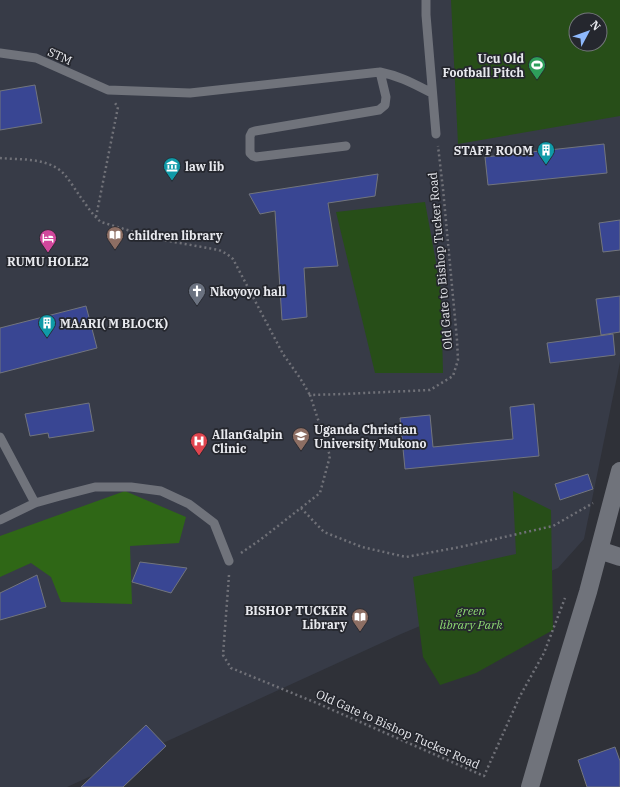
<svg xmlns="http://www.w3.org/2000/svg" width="620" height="787" font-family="'IBM Plex Serif',serif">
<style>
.built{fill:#373b47;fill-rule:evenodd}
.green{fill:#274e18;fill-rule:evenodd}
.forest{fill:#2f6716}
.building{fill:#394693;stroke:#72757d}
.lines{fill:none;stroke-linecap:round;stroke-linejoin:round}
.path{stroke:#707178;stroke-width:2.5;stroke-dasharray:2 3;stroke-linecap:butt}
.lane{stroke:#70737b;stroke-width:9}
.street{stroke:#70737b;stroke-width:18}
.labels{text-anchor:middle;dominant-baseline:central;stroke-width:3.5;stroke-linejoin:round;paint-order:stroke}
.street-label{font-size:12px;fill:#e8e9ee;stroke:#25272e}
.poi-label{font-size:12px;font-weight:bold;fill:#e8e9ee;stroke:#25272e;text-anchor:start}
.park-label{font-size:12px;font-style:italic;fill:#8dd972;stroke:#25272e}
</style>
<rect width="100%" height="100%" fill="#2f3138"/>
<path class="built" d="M0 0H620V362L584 539 558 568 401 634 67 787H0ZM576 20H600V44H576Z"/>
<path class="green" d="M451 0H620V116L458 144ZM576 20H600V44H576Z
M425 202 441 290 443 373H375L336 212Z
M513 491 551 510 553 630 476 673 440 685 423 657 413 577 516 554Z"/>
<path class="forest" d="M125 491 186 517 179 543 130 546 132 604 61 602 51 577 31 563 0 577V536Z"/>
<path class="building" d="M35 85 42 123 0 130V91Z
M604 144 607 173 488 185 485 157Z
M378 174 375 196 328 203 338 266 304 268 307 317 282 320 275 211 260 214 249 194Z
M620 220V250L603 252 599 223Z
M620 296V332L601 335 596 299Z
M86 306 97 348 0 373V328Z
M613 334 615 355 550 363 547 343Z
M89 403 94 431 49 438 48 433 30 436 25 414Z
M534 404 539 456 405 469 400 418 430 415 433 447 513 439 510 407Z
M588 474 593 489 560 500 555 484Z
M140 562 187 568 171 593 132 582Z
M37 575 46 607 0 620V593Z
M146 725 166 746 123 787H81Z
M615 747 620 761V787H587L578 760Z"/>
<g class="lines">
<path class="path" d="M0 158C21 160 49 157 65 175 70 181 75 189 79 195 86 204 92 215 101 222L157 239 219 250 227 254 233 259 283 354 300 378 310 395
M96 217 118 107 115 103
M301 508 324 532 362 547 406 557 460 547 553 526 593 503
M241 553 260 540 320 493 330 456 310 395 343 394 430 390 453 376 458 360 457 340 443 189 438 146
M229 575 223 655 231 668 319 704 484 776 520 696 544 653 565 598"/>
<path class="lane" d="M426 0V15L436 134
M0 53 36 58 108 90 190 93 380 72C400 76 414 84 432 93
M346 146 256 157 253 156 250 153V136L252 132 255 131 379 110 385 105 386 97 380 72
M0 437 35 503
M0 520 35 503 60 496 95 487H131L161 491 189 504 214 523 229 561"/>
<path class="street" d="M599 550 620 557
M530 787 560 684 588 592 620 471"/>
</g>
<defs>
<g id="stadium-pin" transform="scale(0.9)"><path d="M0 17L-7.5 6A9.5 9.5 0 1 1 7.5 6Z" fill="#2e9e5b" stroke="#25272e"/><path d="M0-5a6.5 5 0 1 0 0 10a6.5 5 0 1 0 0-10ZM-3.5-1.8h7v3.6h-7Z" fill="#fff"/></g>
<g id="building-pin" transform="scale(0.9)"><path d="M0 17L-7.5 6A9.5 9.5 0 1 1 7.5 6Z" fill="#0f9aa8" stroke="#25272e"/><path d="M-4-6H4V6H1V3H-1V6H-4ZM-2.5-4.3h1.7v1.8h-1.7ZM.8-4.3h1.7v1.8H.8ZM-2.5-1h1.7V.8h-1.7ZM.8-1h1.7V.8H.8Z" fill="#fff"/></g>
<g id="museum-pin" transform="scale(0.9)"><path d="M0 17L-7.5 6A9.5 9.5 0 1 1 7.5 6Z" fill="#0f9aa8" stroke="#25272e"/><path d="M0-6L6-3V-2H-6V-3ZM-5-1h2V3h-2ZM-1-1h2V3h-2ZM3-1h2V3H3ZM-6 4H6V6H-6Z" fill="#fff"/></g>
<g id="library-pin" transform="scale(0.9)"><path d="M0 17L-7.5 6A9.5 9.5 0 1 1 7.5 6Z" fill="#8d6e63" stroke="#25272e"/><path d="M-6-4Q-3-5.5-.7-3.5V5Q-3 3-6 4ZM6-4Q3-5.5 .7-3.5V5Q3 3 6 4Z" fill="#fff"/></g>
<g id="hotel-pin" transform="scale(0.9)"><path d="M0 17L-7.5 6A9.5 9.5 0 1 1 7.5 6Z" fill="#d1479c" stroke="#25272e"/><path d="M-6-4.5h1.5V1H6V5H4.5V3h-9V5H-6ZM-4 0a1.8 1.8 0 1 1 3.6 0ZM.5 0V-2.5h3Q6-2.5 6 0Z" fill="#fff"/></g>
<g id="church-pin" transform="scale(0.9)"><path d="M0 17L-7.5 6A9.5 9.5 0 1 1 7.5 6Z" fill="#6b7280" stroke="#25272e"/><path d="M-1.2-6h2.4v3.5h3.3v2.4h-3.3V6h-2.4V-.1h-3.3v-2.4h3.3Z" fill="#fff"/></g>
<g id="university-pin" transform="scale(0.9)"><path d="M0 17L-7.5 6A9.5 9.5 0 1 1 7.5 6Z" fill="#8d6e63" stroke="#25272e"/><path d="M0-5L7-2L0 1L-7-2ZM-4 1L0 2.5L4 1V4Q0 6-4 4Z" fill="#fff"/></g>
<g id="hospital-pin" transform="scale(0.9)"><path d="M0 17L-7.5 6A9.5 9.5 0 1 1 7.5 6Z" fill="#e0444e" stroke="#25272e"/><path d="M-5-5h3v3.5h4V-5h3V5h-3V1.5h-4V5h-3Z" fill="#fff"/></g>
</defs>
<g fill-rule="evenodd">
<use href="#stadium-pin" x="537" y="65"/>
<use href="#building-pin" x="546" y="150"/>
<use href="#museum-pin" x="172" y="166"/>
<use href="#library-pin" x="115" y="235"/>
<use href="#hotel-pin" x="48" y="238"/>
<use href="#church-pin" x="197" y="291"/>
<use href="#building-pin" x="47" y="323"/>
<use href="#university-pin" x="301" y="436"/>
<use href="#hospital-pin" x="199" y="441"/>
<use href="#library-pin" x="360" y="617"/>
</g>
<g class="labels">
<g class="street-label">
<text transform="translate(60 56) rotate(24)">STM</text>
<text transform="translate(440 261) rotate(-95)">Old Gate to Bishop Tucker Road</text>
<text transform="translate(398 729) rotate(24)">Old Gate to Bishop Tucker Road</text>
</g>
<g class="poi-label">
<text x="524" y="58" text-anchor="end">Ucu Old<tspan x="524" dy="14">Football Pitch</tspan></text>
<text x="533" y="150" text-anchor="end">STAFF ROOM</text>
<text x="185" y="166">law lib</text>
<text x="128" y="235">children library</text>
<text x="48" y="261" text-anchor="middle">RUMU HOLE2</text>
<text x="210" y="291">Nkoyoyo hall</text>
<text x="60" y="323">MAARI( M BLOCK)</text>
<text x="314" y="429">Uganda Christian<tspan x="314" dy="14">University Mukono</tspan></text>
<text x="212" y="434">AllanGalpin<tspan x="212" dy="14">Clinic</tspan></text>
<text x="347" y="610" text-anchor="end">BISHOP TUCKER<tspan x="347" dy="14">Library</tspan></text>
</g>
<g class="park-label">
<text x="471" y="610">green<tspan x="471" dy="14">library Park</tspan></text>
</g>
</g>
<g transform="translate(588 32) rotate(49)"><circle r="19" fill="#25272e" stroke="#73757b"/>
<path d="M0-3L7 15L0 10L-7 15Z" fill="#8eb9fd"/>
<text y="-6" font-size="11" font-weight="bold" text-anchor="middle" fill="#e8e9ee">N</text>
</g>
</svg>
